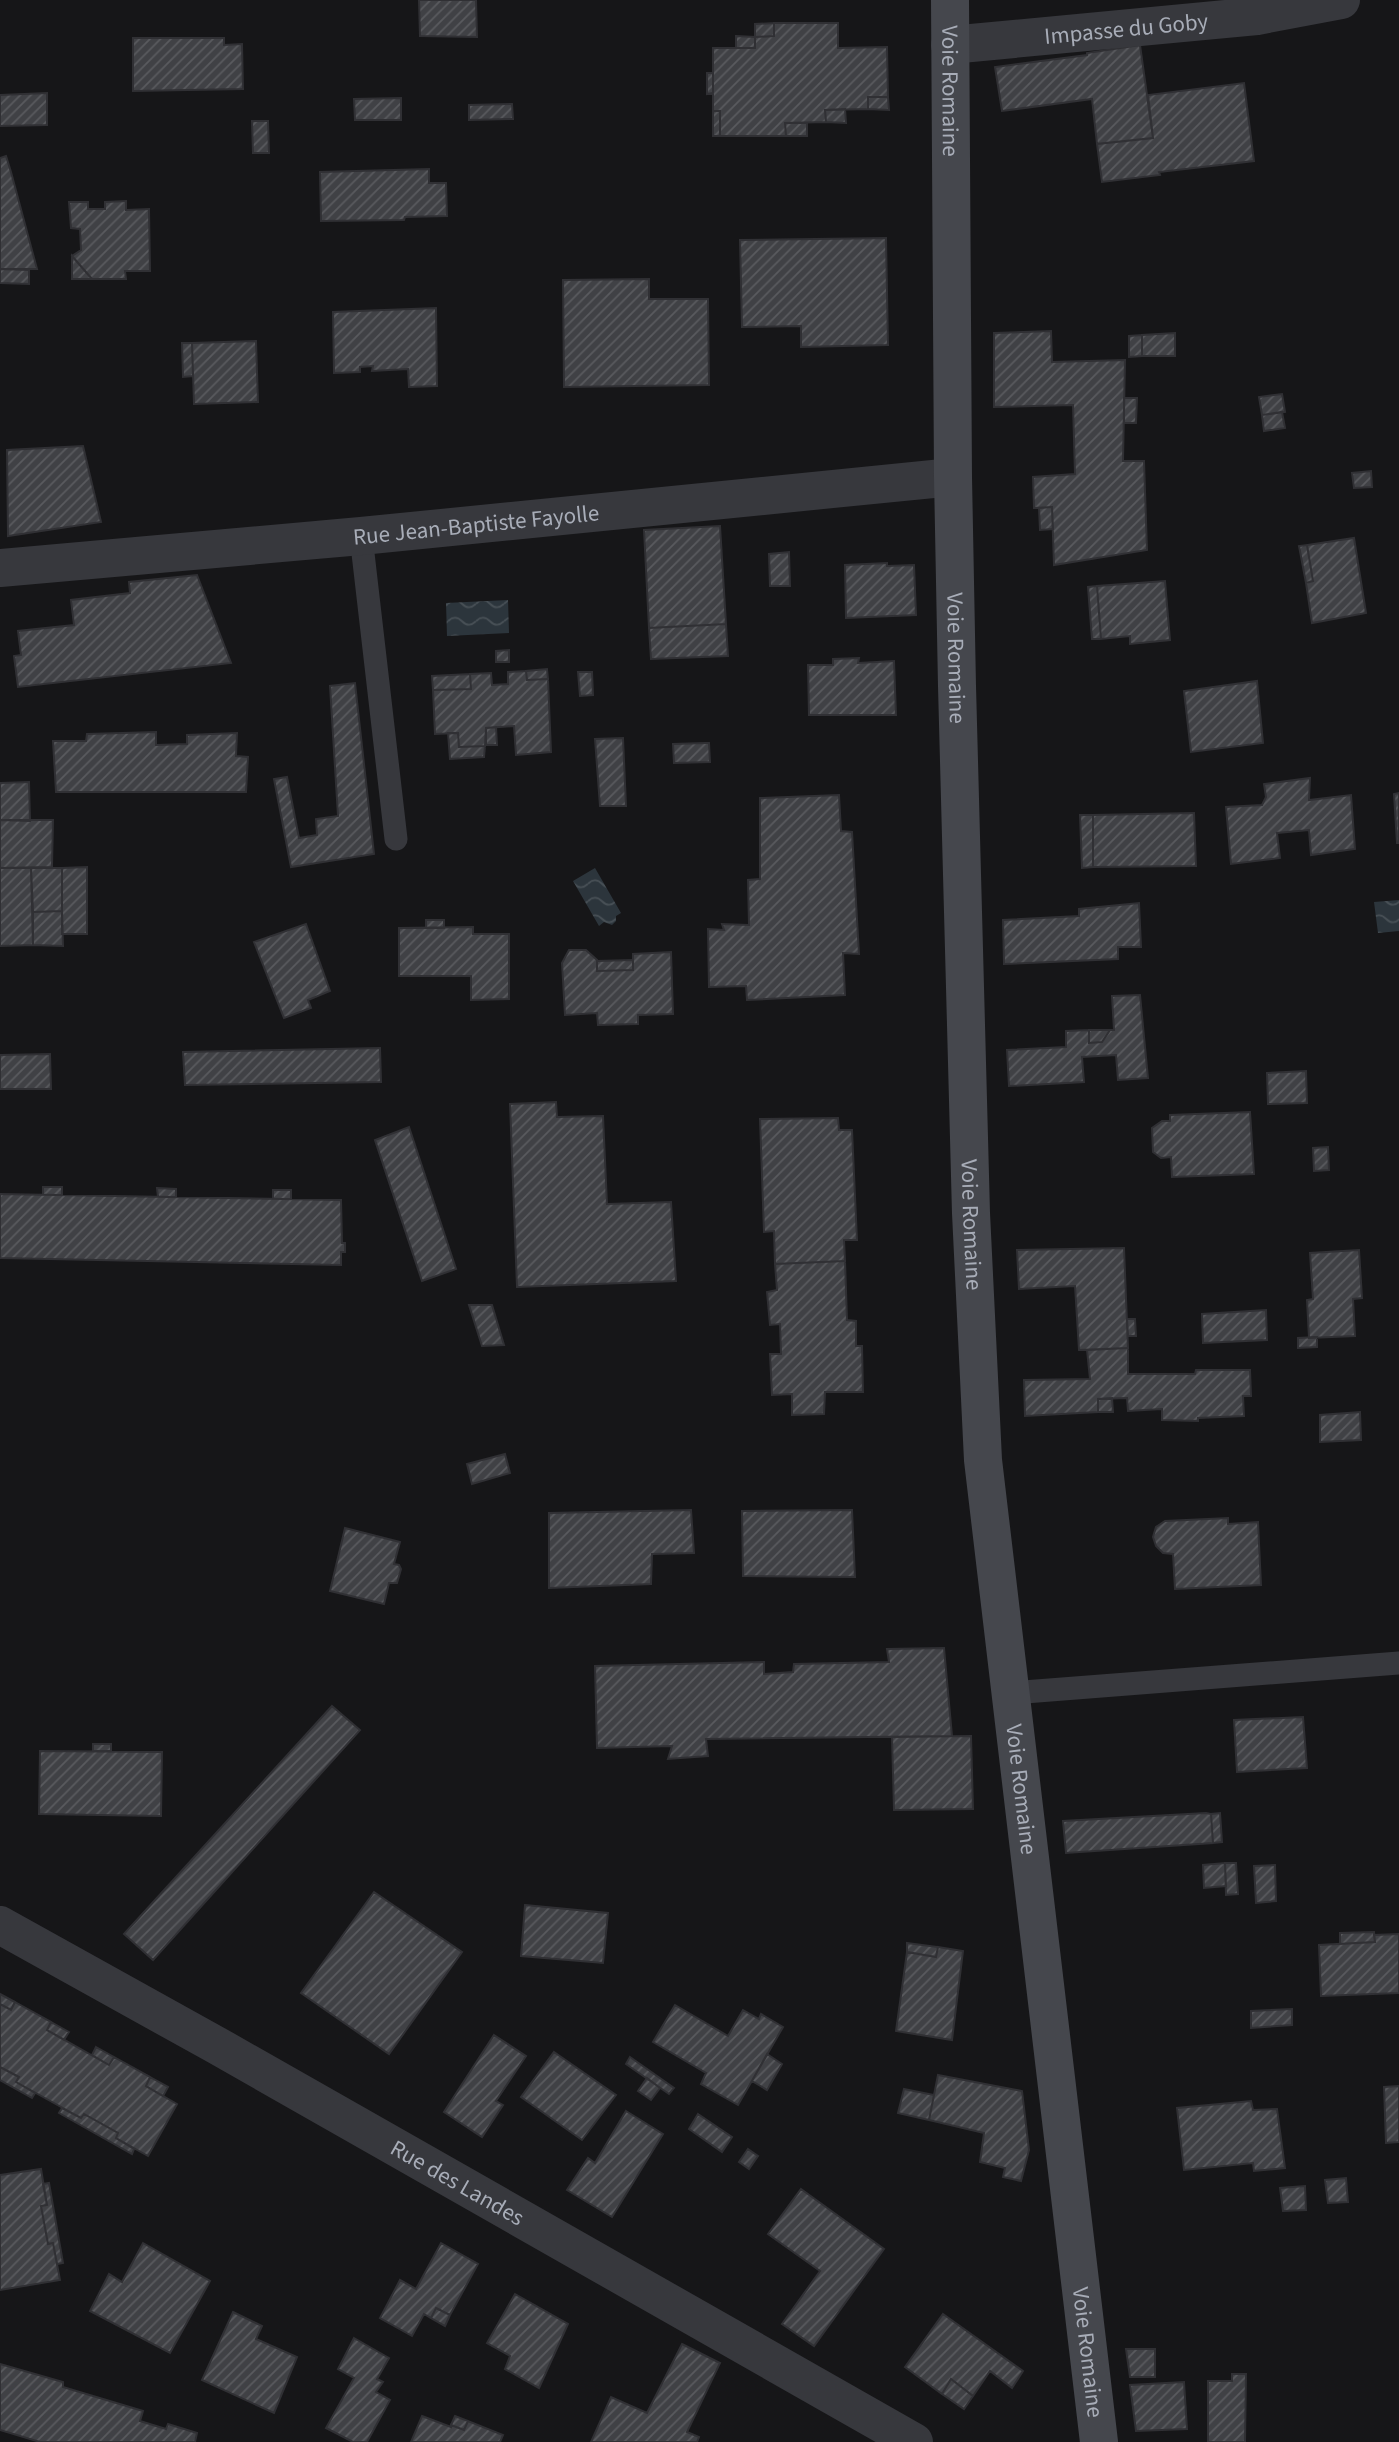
<svg xmlns="http://www.w3.org/2000/svg" width="1399" height="2442" font-family="'Source Sans 3',sans-serif">
<style>
.water{fill:url(#water-waves)}
.building{fill:url(#building-hatch);stroke:#303034;stroke-width:2}
.lines{fill:none;stroke-linecap:round;stroke-linejoin:round}
.lane{stroke:#37383d;stroke-width:23}
.street{stroke:#37383d;stroke-width:38}
.secondary{stroke:#45474d;stroke-width:38}
.labels{text-anchor:middle;dominant-baseline:central;stroke-width:7;stroke-linejoin:round;paint-order:stroke}
.street-label{font-size:23px;fill:#a8adb8;stroke:#111113}
</style>
<defs>
<pattern id="water-waves" width="16" height="10" patternUnits="userSpaceOnUse" patternTransform="scale(1.75)"><rect width="16" height="10" fill="#2c353c"/><path d="M0 5q4-4 8 0t8 0" fill="none" stroke="#485056"/></pattern>
<pattern id="building-hatch" width="6" height="6" patternUnits="userSpaceOnUse" patternTransform="scale(1.75)"><rect width="6" height="6" fill="#404145"/><path d="M-1 1l2-2M0 6l6-6M5 7l2-2" fill="none" stroke="#595a5e"/></pattern>
</defs>
<rect width="100%" height="100%" fill="#161618"/>
<path class="water" d="M508 600 509 633 447 636 446 603Z
M595 868 621 913 616 916V921L612 925 604 922 599 926 573 881Z
M1399 900V931L1378 933 1374 902Z"/>
<path class="building" d="M419 0H476L477 37 420 36Z
M774 23V36L755 37V24Z
M774 23H838V48L887 47 888 97H868V109L825 110 826 122 785 123 786 136H720V111H713V48H755V37L774 36Z
M736 36 755 37V48H736Z
M133 38H224V45L242 44 243 89 133 91Z
M1140 45 1153 138 1097 144 1092 99 1002 111 995 67 1087 55V53Z
M707 73H713V93L707 94Z
M1244 83 1254 161 1159 172 1160 175 1102 182 1097 144 1153 138 1148 95Z
M47 93V125L0 126V95Z
M868 97H888L889 110 868 109Z
M401 98V120H355L354 99Z
M512 104 513 119 469 120V105Z
M845 109 846 123 826 122 825 110Z
M713 111H720V136H713Z
M252 121H268L269 153H253Z
M785 123H807V136H786Z
M6 156 11 172 37 269H0V158Z
M429 169V183H446L447 216 405 217 404 220 321 221 320 172Z
M126 201V210L149 209 150 271H125L126 279H92L72 256 81 250 80 229 71 228 69 202H88V209H105V202Z
M886 238 888 345 801 347V326L742 327 740 240Z
M72 256 92 279H72Z
M0 269 29 270V284L0 283Z
M649 279V299H708L709 385 564 387 563 280Z
M436 308 437 386 409 387 408 369 372 371 373 366 360 367V372L334 373 333 312Z
M1051 331 1052 362 1125 360 1123 461H1144L1147 550 1054 565 1052 507 1034 508 1033 477 1075 474 1073 405 994 407V333Z
M1175 333V356H1142V335Z
M1142 335V356L1129 357V336Z
M256 341 258 402 194 404 192 343Z
M182 343H192L193 376 183 377Z
M1282 394 1285 412 1262 415 1259 397Z
M1124 398H1137L1136 423H1124Z
M1282 412 1285 428 1264 431 1262 415Z
M83 446 101 522 8 536 7 450Z
M1371 471 1372 487 1354 488 1352 473Z
M1052 507 1053 529 1040 530 1039 508Z
M720 526 726 624 649 628 644 530Z
M1354 538 1366 613 1312 623 1306 583 1313 581 1307 545Z
M1307 545 1313 581 1306 583 1299 546Z
M789 552 790 586H770L769 554Z
M887 563V566L914 565 916 615 846 618 845 565Z
M197 575 231 663 18 687 14 656 21 655 18 631 74 625 71 600 130 593 129 582Z
M1165 581 1170 640 1130 644V636L1101 639 1097 586Z
M1097 586 1101 639H1092L1088 587Z
M726 624 728 656 651 659 649 628Z
M509 650V662H496V651Z
M859 658 858 663 894 661 896 715H809L808 665H833V659Z
M547 669 548 679 527 680 526 671Z
M526 671 527 680 548 679 551 752 516 755 514 726 486 728 485 746 459 747 458 733 435 734 433 690 471 689 470 674 491 673 492 685 508 684V672Z
M578 672H592L593 695 580 696Z
M470 674 471 689 433 690 432 676Z
M1257 681 1263 743 1191 752 1184 691Z
M355 683 374 854 291 867 274 779 287 777 299 838 317 835 316 819 338 816 330 686Z
M496 727 497 745H486V728Z
M156 732V745L187 744V735L237 733 236 756 248 757 246 792H56L53 741H86L87 734Z
M448 733H458L459 747 485 746 484 757 450 759Z
M623 738 626 806H600L595 739Z
M705 743H709L710 762 674 763 673 744Z
M1310 778 1309 800 1351 795 1355 849 1311 855 1309 830 1277 833 1280 858 1231 864 1226 807 1262 805 1266 797 1264 784Z
M29 782 30 821 0 820V783Z
M1399 793V843H1397L1394 794Z
M839 795 841 831 852 832 859 954 843 953 845 995 747 1000 746 986 709 987 708 929 724 930 722 924 749 925 748 880 760 879V798Z
M1194 813 1196 866 1093 867V815Z
M1080 815H1093V867L1082 868Z
M0 820H53L52 867 0 868Z
M87 867V934H62V868Z
M0 868H31L33 945 0 946Z
M31 868H62V911L33 912Z
M1139 903 1141 947H1118V959L1004 964 1003 920 1079 916V909Z
M62 911 63 946 33 945V912Z
M426 920H444V928H426Z
M306 924 330 991 308 1000 311 1008 284 1018 254 942Z
M473 927V934H509V999L471 1000V976H399V928Z
M569 950H586L597 960V971L633 970V954L671 952 673 1014 638 1015V1024L598 1025 597 1013 565 1015 562 963Z
M633 960V970L597 971V961Z
M1140 995 1148 1078 1118 1080 1116 1055 1082 1057 1084 1082 1009 1086 1007 1050 1066 1047V1031L1089 1030V1043L1102 1042 1110 1030H1114L1112 996Z
M1089 1030H1110L1102 1042 1089 1043Z
M380 1048 381 1082 185 1085 183 1052Z
M50 1054 51 1089H0V1055Z
M1306 1071 1307 1103 1268 1104 1267 1073Z
M556 1102 557 1117 603 1116 607 1204 671 1202 676 1281 517 1287 510 1104Z
M1250 1112 1254 1174 1172 1177 1171 1157 1161 1158 1153 1152 1152 1128 1162 1121H1170V1115Z
M838 1118 839 1130H852L857 1240H844L845 1261 775 1264 774 1231 764 1232 760 1119Z
M409 1127 456 1269 422 1281 375 1140Z
M1328 1147 1329 1170 1314 1171 1313 1148Z
M43 1187H62V1195H43Z
M157 1188 176 1189V1197H158Z
M273 1190H291V1199H273Z
M0 1194 341 1200 342 1243H345V1252H341V1265L0 1258Z
M1124 1248 1128 1348 1079 1350 1075 1286 1019 1289 1017 1250Z
M1359 1250 1362 1298 1353 1299 1355 1336 1309 1338 1307 1300 1313 1299 1310 1253Z
M845 1261 847 1320 856 1321V1346H862L863 1392H825L824 1414 792 1415V1394L772 1395 770 1354H781L780 1324 770 1325 767 1292 777 1290 775 1264Z
M469 1305H492L504 1345 482 1346Z
M1266 1310 1267 1340 1203 1343 1202 1314Z
M1127 1319H1135L1136 1336H1128Z
M1317 1337V1347L1298 1348V1338Z
M1128 1348V1374H1195L1196 1370H1250L1251 1396H1243L1244 1416 1198 1418V1421L1162 1420V1409L1128 1411 1127 1398 1098 1399V1412L1025 1416 1024 1380 1090 1379 1087 1350Z
M1112 1398 1113 1412H1098V1399Z
M1360 1412 1361 1440 1320 1442V1415Z
M505 1454 510 1473 472 1484 467 1464Z
M691 1510 694 1553 652 1554 651 1584 549 1588V1513Z
M852 1510 855 1577 743 1576 742 1511Z
M1228 1518V1524L1258 1522 1261 1585 1175 1589 1173 1554 1163 1553 1156 1546 1153 1537 1156 1527 1165 1521Z
M345 1528 400 1542 394 1564 399 1565 401 1569 397 1583H389L384 1604 330 1591Z
M944 1648 952 1736 706 1739 708 1756 668 1759 672 1746 597 1748 595 1666 764 1662V1674L793 1672 794 1664 889 1662 887 1649Z
M332 1706 360 1730 153 1960 124 1934Z
M1303 1717 1307 1768 1237 1772 1234 1720Z
M971 1736 973 1809 894 1810 892 1737Z
M93 1744H111V1751H93Z
M40 1751 162 1752 161 1816 39 1814Z
M1206 1813 1211 1814 1213 1843 1066 1853 1063 1821Z
M1220 1813 1222 1842 1213 1843 1211 1814Z
M1225 1863H1236L1238 1894 1226 1895Z
M1225 1863 1226 1886 1204 1888 1203 1865Z
M1275 1865 1276 1901 1256 1903 1254 1866Z
M374 1892 462 1952 389 2054 301 1993Z
M525 1905 608 1913 603 1963 521 1956Z
M1374 1932 1375 1942 1340 1944V1933Z
M1399 1934V1993L1321 1996 1319 1945 1375 1942 1374 1935Z
M907 1943 938 1947 936 1957 907 1952Z
M938 1947 963 1951 952 2040 896 2031 907 1952 936 1957Z
M0 1994 15 2002 11 2010 0 2004Z
M15 2002 51 2022 47 2030 109 2065 114 2057 150 2077 146 2086 177 2104 148 2156 116 2138 118 2133 84 2114 81 2118 16 2082 19 2077 0 2067V2004L11 2010Z
M675 2005 728 2036 743 2010 759 2019 761 2014 783 2027 738 2105 701 2084 706 2073 653 2042Z
M1292 2009V2025L1251 2028V2011Z
M51 2022 69 2032 64 2040 47 2030Z
M494 2035 526 2056 496 2101 503 2105 482 2137 444 2112Z
M96 2047 114 2057 109 2065 92 2055Z
M554 2052 616 2095 582 2140 521 2097Z
M767 2054 782 2064 767 2090 752 2081Z
M630 2057 674 2088 669 2094 626 2064Z
M0 2067 19 2077 16 2082 35 2093 32 2098 0 2080Z
M938 2075 1022 2091 1029 2150 1021 2181 1003 2177 1005 2168 980 2162 984 2133 929 2120Z
M150 2077 168 2087 163 2096 146 2086Z
M647 2078 660 2088 651 2100 638 2091Z
M1399 2086V2142L1386 2143 1384 2087Z
M904 2089 934 2095 929 2120 898 2113Z
M1251 2101 1253 2110 1277 2109 1285 2168 1254 2171 1253 2163 1184 2170 1177 2108Z
M62 2108 81 2118 84 2114 118 2133 116 2138 134 2149 132 2154 59 2113Z
M626 2111 663 2134 612 2217 567 2190 588 2158 595 2163Z
M698 2114 732 2137 722 2152 689 2129Z
M748 2149 758 2156 749 2169 739 2162Z
M41 2169 47 2205 41 2206 48 2244 53 2243 60 2280 0 2290V2175Z
M1346 2178 1348 2202 1328 2203 1325 2180Z
M49 2183 63 2263 57 2264 53 2243 48 2244 41 2206 47 2205 43 2184Z
M1305 2186 1306 2210 1283 2211 1280 2188Z
M801 2189 884 2249 814 2346 782 2324 820 2271 768 2234Z
M143 2243 210 2281 170 2353 90 2311 109 2274 122 2282Z
M441 2243 478 2264 450 2315 436 2308 431 2318 424 2314 412 2336 380 2318 400 2280 416 2289Z
M515 2294 568 2324 539 2388 505 2369 510 2356 487 2343Z
M436 2308 450 2315 445 2326 431 2318Z
M233 2312 262 2326 256 2339 297 2357 274 2413 202 2380Z
M943 2314 1023 2371 1012 2388 990 2371 973 2396 951 2379 942 2394 905 2367Z
M354 2338 389 2358 377 2379 383 2382 376 2392 390 2400 367 2442H353L326 2428 354 2378 338 2369Z
M682 2344 720 2363 687 2432 699 2437 697 2442H591L611 2397 647 2413Z
M1126 2349H1155V2377H1130Z
M0 2364 63 2382V2387L143 2411 140 2421 166 2429 168 2424 197 2433 195 2442H40L0 2430Z
M1232 2374H1246L1245 2442H1208V2381H1232Z
M951 2379 973 2396 964 2409 942 2394Z
M1184 2382 1187 2429 1136 2431 1130 2385Z
M422 2416 451 2427V2425L464 2430 468 2421 503 2435 500 2442H411Z
M455 2416 468 2421 464 2430 451 2425Z"/>
<g class="lines">
<path class="lane" d="M361 536 396 839
M1011 1693 1399 1663"/>
<g class="street">
<path id="s1" d="M950 45 1257 16 1341 0"/>
<path id="s2" d="M0 568 361 536 953 477"/>
<path id="s3" d="M0 1925 216 2045 914 2442"/>
</g>
<path class="secondary" id="s4" d="M950 0 953 477 957 686 971 1213 983 1460 1099 2442"/>
</g>
<g class="labels">
<g class="street-label">
<text stroke="none"><textPath href="#s1" startOffset="177">Impasse du Goby</textPath></text>
<text stroke="none"><textPath href="#s4" startOffset="91">Voie Romaine</textPath></text>
<text stroke="none"><textPath href="#s2" startOffset="478">Rue Jean-Baptiste Fayolle</textPath></text>
<text stroke="none"><textPath href="#s4" startOffset="658">Voie Romaine</textPath></text>
<text stroke="none"><textPath href="#s4" startOffset="1225">Voie Romaine</textPath></text>
<text stroke="none"><textPath href="#s4" startOffset="1792">Voie Romaine</textPath></text>
<text stroke="none"><textPath href="#s3" startOffset="525">Rue des Landes</textPath></text>
<text stroke="none"><textPath href="#s4" startOffset="2359">Voie Romaine</textPath></text>
</g>
</g>
</svg>
